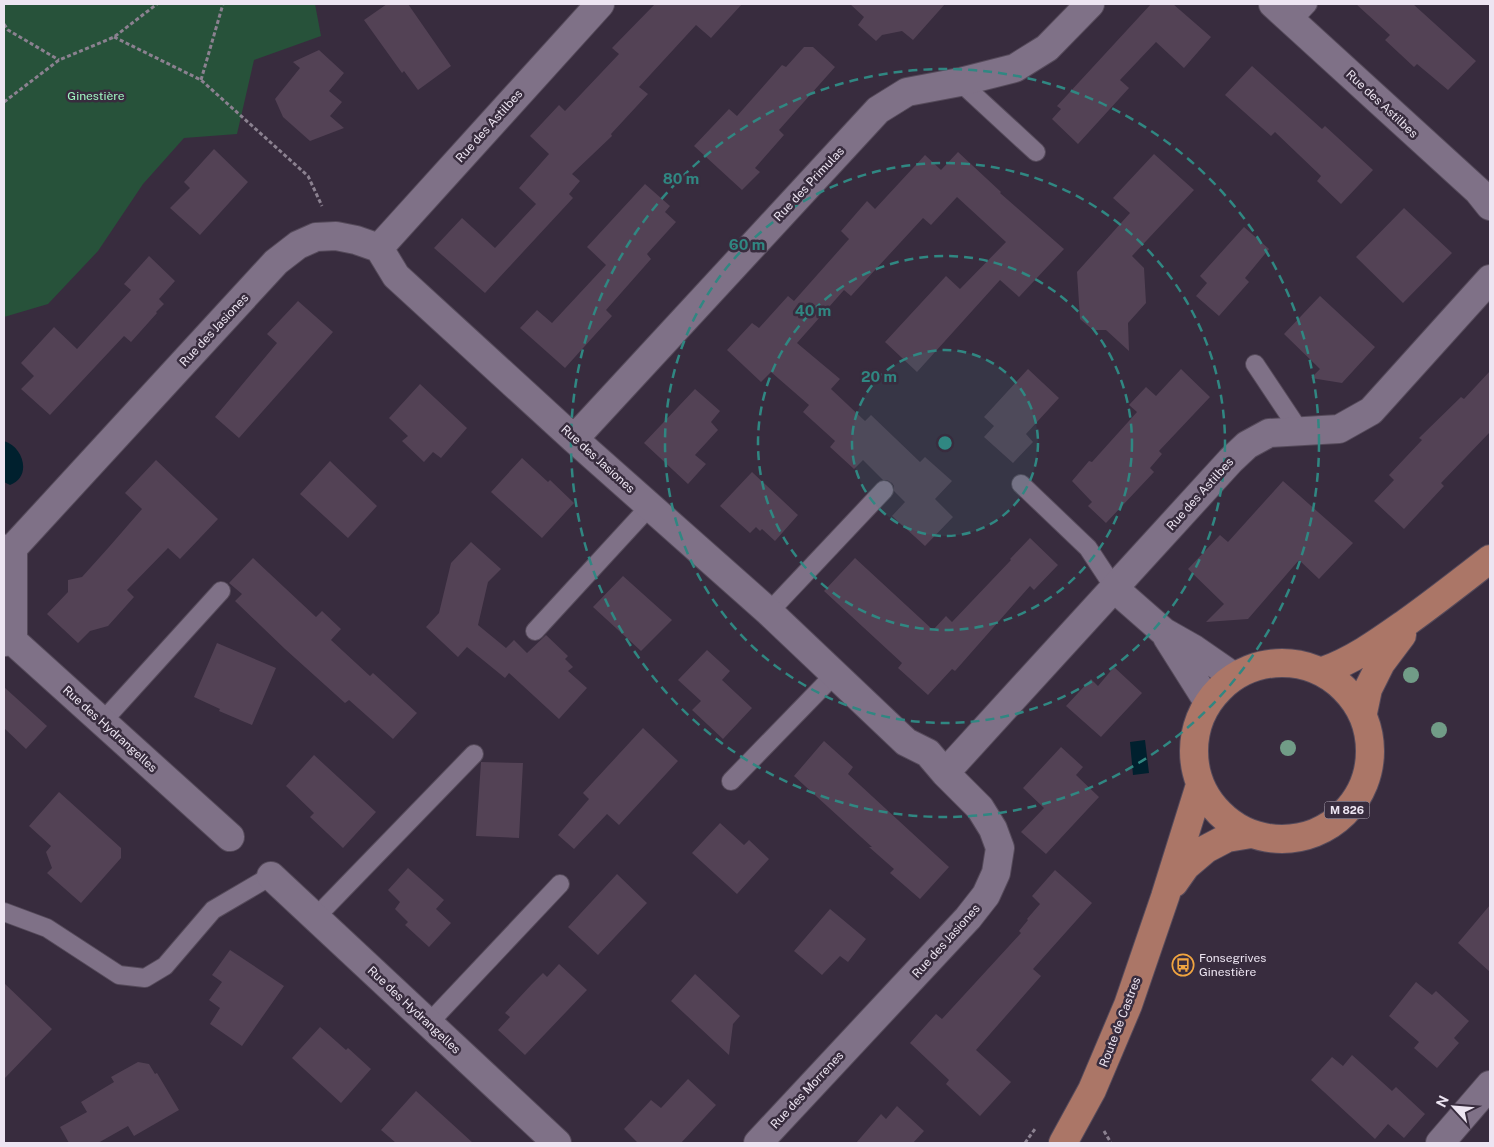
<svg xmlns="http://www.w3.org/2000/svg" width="1494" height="1147" font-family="'Public Sans',sans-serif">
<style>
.green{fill:#27523a}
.water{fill:#00202e}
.building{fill:#534255}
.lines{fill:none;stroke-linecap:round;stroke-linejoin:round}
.lane-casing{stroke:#554a5a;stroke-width:20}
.street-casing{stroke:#554a5a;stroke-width:30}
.primary-casing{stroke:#554a5a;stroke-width:30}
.path{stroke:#8b8190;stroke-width:3;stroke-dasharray:4 2.5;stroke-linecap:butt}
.lane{stroke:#7f7187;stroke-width:18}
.street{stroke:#7f7187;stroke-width:28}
.primary{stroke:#ab7667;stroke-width:28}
.tree{fill:#719c87}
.ring{fill:none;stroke:#308782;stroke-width:2.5;stroke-dasharray:9 6}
.labels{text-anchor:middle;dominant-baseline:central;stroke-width:5;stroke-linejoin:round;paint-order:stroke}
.shield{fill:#382c3e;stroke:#b7aebc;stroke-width:1}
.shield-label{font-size:11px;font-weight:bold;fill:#ede5f2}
.park-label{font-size:12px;fill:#a0f7c3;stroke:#382c3e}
.street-label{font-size:12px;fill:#ede5f2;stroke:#382c3e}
.poi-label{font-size:12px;fill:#ede5f2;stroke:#382c3e;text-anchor:start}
.centre{fill:#308782;stroke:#382c3e;stroke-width:2.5}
.ring-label{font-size:15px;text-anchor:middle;font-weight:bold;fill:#308782;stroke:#382c3e;stroke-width:5;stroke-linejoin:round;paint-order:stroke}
</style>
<rect width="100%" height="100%" fill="#382c3e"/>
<path class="green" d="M4 4H315L321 36 254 60 237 134 184 138 143 184 98 251 48 304 4 317Z"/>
<path class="water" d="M4 441C24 447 32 477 10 485L4 482Z
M1145 740 1149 773 1133 775 1130 742Z"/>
<path class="building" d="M387 4H408L451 66 418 90 404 71 402 73 364 20Z
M655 4H742L711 38 696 25 639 87 648 94 611 134 612 136 572 174 580 181 569 194 573 198 485 293 434 248 462 218 495 248 536 204 519 188 549 154 530 136 559 105 565 111 619 54 612 48Z
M850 4H945L913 40 902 31 882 35 876 41 858 25 864 17Z
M1151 4H1173L1211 37 1184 68 1156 42 1120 80 1129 88 1078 144 1052 119 1061 109 1057 106Z
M1356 4H1413L1476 61 1448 90 1417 64 1414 67 1385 40 1390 35Z
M804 47H813L835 67 779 130 784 135 755 168 760 172 742 190 694 146 729 109 737 116 782 65 786 67Z
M319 50 344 73 329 91 342 102 330 116 344 128 310 141 283 117 275 99 300 68 293 62Z
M1252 66 1322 129 1325 126 1373 170 1341 204 1317 181 1321 176 1275 132 1271 136 1225 95Z
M214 149 248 182 200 235 170 208 190 188 184 182Z
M958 152 1001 192 1000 193 1064 249 1019 297 1000 280 917 372 885 342 946 276 960 289 1006 242 957 197 931 225 923 218 851 296 844 290 797 343 840 379 831 389 865 421 871 415 920 462 925 457 952 481 935 499 953 517 925 546 892 516 905 502 894 491V486L892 483 887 480H883L863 460 854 469 830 447 835 441 803 412 809 405 771 372 761 382 727 350 752 323 759 328 788 296 794 301 849 239 841 231 867 201 875 209 925 155 941 170Z
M1154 154 1194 190 1132 256 1144 268 1146 303 1128 323 1129 351 1106 330H1093L1080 319 1077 272 1130 213 1113 198Z
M645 184 670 206 665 212 676 222 647 254 651 259 606 310 612 316 565 368 520 328 537 310 552 323 606 265 587 247Z
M1404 208 1452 253 1403 303 1356 257Z
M1244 227 1269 249 1245 278 1249 282 1219 316 1196 296 1207 283 1200 276Z
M149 256 175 281 159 299 164 304 156 312 157 313 131 342 124 336 50 415 21 389 34 376 21 363 54 327 77 349 131 290 124 284Z
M1320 296 1375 347 1342 383 1311 378 1320 369 1284 334Z
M298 301 333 332 239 438 215 417 277 343 267 334Z
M1028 369 1059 398 1026 434 1033 442 1013 463 984 437 994 426 984 417Z
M1181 369 1210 397 1159 451 1162 454 1150 468 1154 472 1106 523 1088 506 1092 502 1072 481 1089 461 1092 462 1137 412 1129 405 1146 387 1156 396Z
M1490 371V432L1441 483 1444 486 1404 529 1374 501 1394 480 1389 475 1422 440 1419 438 1461 397 1464 399Z
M420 384 467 428 441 458 433 452 424 462 402 441 408 436 389 418Z
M695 389 720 411 711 422 718 430 695 455 706 464 688 484 644 443Z
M522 458 548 482 550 480 574 503 542 538 491 492Z
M156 460 218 519 180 559 168 548 127 590 134 597 108 626 90 631 78 643 47 614 68 592V580L82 577 109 547 142 509 125 493Z
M330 461 377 506 348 538 300 494Z
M752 472 798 515 775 541 762 529 760 531 756 527 750 533 720 506Z
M1283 481 1353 543 1319 579 1299 560 1248 619 1206 622 1224 604 1188 569 1220 535 1228 542Z
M1030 538 1058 565 1034 590 1030 586 955 671 952 669 928 695 898 668 902 663 824 591 855 558 933 630 946 616 952 622 1011 560 1010 559Z
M471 542 501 569 488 582 478 625 506 648 514 640 527 653 546 635 568 656 565 659 573 667 568 671 587 688 559 719 509 673 505 678 467 647 458 657 426 627 439 613 451 563Z
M253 558 316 617 322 611 341 629 331 640 370 676 373 673 417 713 393 739 349 700 345 703 285 649 235 601 242 594 229 583Z
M623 576 672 620 641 651 593 607Z
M217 643 276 668 252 725 219 711 220 709 194 697Z
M707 650 730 671 722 680 752 708 723 739 692 710 701 701 678 680Z
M1114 667 1142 693 1101 737 1066 706 1091 679 1098 686Z
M4 687 47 726 26 749 4 728Z
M643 728 678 761 619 825 607 814 574 849 558 835 589 799 583 793Z
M824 741 853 767 848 774 949 867 920 899 890 873 894 869 869 847H872L794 776Z
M1061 747 1083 767 1076 775 1099 797 1046 854 1021 832 1044 808 1023 788Z
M314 755 376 812 343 848 310 817 314 813 286 786Z
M481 762 523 763 519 838 476 836Z
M59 792 121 848V858L81 903 47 873 52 868 46 852 51 846 29 826Z
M720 823 744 845 749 840 769 859 737 894 692 853Z
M408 868 444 900 436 909 451 923 429 947 405 925 408 922 395 909 400 902 388 890Z
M1055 870 1092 903 1033 969 1041 976 976 1050 1011 1082 980 1116 946 1084 949 1080 910 1043 936 1014 942 1019 1021 933 1019 931 1028 920 1027 919 1040 904 1032 896Z
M617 874 647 903 598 955 568 927Z
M1490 905V972L1458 943Z
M830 909 866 939 848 962 840 956 822 975 794 951Z
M230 950 284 986 242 1046 210 1024 220 1008 209 1000 222 982 212 975Z
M559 964 587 990 525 1055 498 1030 510 1017 505 1013 532 984 543 973 547 977Z
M695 974 740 1016 733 1024 729 1055 671 1001Z
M1416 982 1432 995 1436 991 1469 1021 1454 1038 1459 1043 1437 1068 1414 1048 1419 1042 1389 1016Z
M4 983 52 1029 4 1079Z
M320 1027 346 1050 348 1048 371 1069 341 1103 292 1058Z
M1352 1055 1392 1091 1396 1087 1425 1114 1404 1138 1388 1124 1375 1139 1311 1080 1332 1057 1343 1066Z
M138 1062 149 1064 155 1074 157 1073 179 1110 134 1136 128 1126 98 1143H69L60 1127 87 1112 81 1102 114 1082 111 1077Z
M688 1079 716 1105 681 1143H638L624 1129 651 1100 661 1108Z
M416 1091 473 1143H396L381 1130Z
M897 1106 924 1131 913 1143H856L881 1114 886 1119Z"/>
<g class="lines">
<g class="lane-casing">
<path id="lane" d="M1292 21 1308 4
M960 82 1036 152
M1255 364 1299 430
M1021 484 1088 548 1115 589
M769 612 884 490
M535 631 650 506
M102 722 221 591
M731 781 834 675
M4 912 47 928 119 975 145 978 165 966 213 910 271 876
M316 917 474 754
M428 1024 560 884"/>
</g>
<g class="street-casing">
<path id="street" d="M1273 4 1478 191 1490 206
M379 248 600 4
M574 439 878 110 907 92 960 82 1015 68 1047 48 1090 4
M13 548 276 262 298 245 316 237 336 236 356 240 379 248 396 276 574 439 769 612 906 742 928 753 945 773 980 808 993 829 1000 848 996 873 986 895 968 918 758 1143
M4 549 13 548V641L4 642
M1115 589 1164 632 1194 649 1233 676
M1167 637 1208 702
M13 641 230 837
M945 773 1231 460 1247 445 1269 433 1339 429 1371 411 1490 279
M271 876 557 1143
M1440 1143 1490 1085"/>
</g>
<g class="primary-casing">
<path id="primary" d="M1194 751a88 88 0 1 1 176 0a88 88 0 1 1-176 0Z
M1323 671C1354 660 1380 641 1407 622 1435 602 1463 580 1490 559
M1363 713 1368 689 1381 663 1402 635
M1174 883 1186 866 1206 849 1227 838 1251 834
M1063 1143 1092 1090 1128 1005 1165 897 1200 785"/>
</g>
<path class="path" d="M4 24 8 30 59 60
M114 37 201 80 308 176 322 206
M201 80 223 4
M4 102 59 60 114 37 157 4
M1104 1131 1111 1143
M1025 1143 1035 1129"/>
<use href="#lane" class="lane"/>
<use href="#street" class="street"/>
<use href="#primary" class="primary"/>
</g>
<g class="tree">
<circle cx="1411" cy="675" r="8"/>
<circle cx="1439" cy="730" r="8"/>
<circle cx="1288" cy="748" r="8"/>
</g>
<circle cx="945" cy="443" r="93" fill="#308782" fill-opacity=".12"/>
<g class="ring">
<circle cx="945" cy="443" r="93"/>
<circle cx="945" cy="443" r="187"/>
<circle cx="945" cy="443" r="280"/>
<circle cx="945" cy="443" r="374"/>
</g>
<defs>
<g id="bus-ring" transform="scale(1.125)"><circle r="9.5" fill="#382c3e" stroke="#f1a540" stroke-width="1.5"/><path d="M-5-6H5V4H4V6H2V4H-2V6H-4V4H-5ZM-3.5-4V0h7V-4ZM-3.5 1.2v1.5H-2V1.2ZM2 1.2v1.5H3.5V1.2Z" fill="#f1a540"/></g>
</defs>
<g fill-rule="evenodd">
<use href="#bus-ring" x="1183" y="965"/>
</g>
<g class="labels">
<rect class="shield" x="1324.5" y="801.5" width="45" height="17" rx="4"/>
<g class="shield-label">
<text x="1347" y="810">M 826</text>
</g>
<g class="park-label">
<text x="96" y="96">Ginestière</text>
</g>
<g class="street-label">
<text transform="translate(1382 104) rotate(43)">Rue des Astilbes</text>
<text transform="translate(489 126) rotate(-48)">Rue des Astilbes</text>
<text transform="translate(809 184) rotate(-47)">Rue des Primulas</text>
<text transform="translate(214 330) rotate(-47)">Rue des Jasiones</text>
<text transform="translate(598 459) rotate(42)">Rue des Jasiones</text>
<text transform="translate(1200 494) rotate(-48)">Rue des Astilbes</text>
<text transform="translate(110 729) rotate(42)">Rue des Hydrangelles</text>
<text transform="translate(946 941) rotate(-48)">Rue des Jasiones</text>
<text transform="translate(414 1010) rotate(43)">Rue des Hydrangelles</text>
<text transform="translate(1120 1022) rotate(-69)">Route de Castres</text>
<text transform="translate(807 1090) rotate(-47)">Rue des Morrenes</text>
</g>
<g class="poi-label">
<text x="1199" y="958">Fonsegrives<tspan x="1199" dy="14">Ginestière</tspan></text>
</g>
</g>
<circle cx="945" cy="443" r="8" class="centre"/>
<g class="ring-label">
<text x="681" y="184">80 m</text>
<text x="747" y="250">60 m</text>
<text x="813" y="316">40 m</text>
<text x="879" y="382">20 m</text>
</g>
<rect width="1494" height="1147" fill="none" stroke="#ede5f2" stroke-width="10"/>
<g transform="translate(1454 1107) rotate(296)" stroke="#382c3e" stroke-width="4" paint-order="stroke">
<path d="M0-4L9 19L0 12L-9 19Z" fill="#ede5f2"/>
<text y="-8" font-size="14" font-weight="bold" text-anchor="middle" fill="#ede5f2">N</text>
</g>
</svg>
